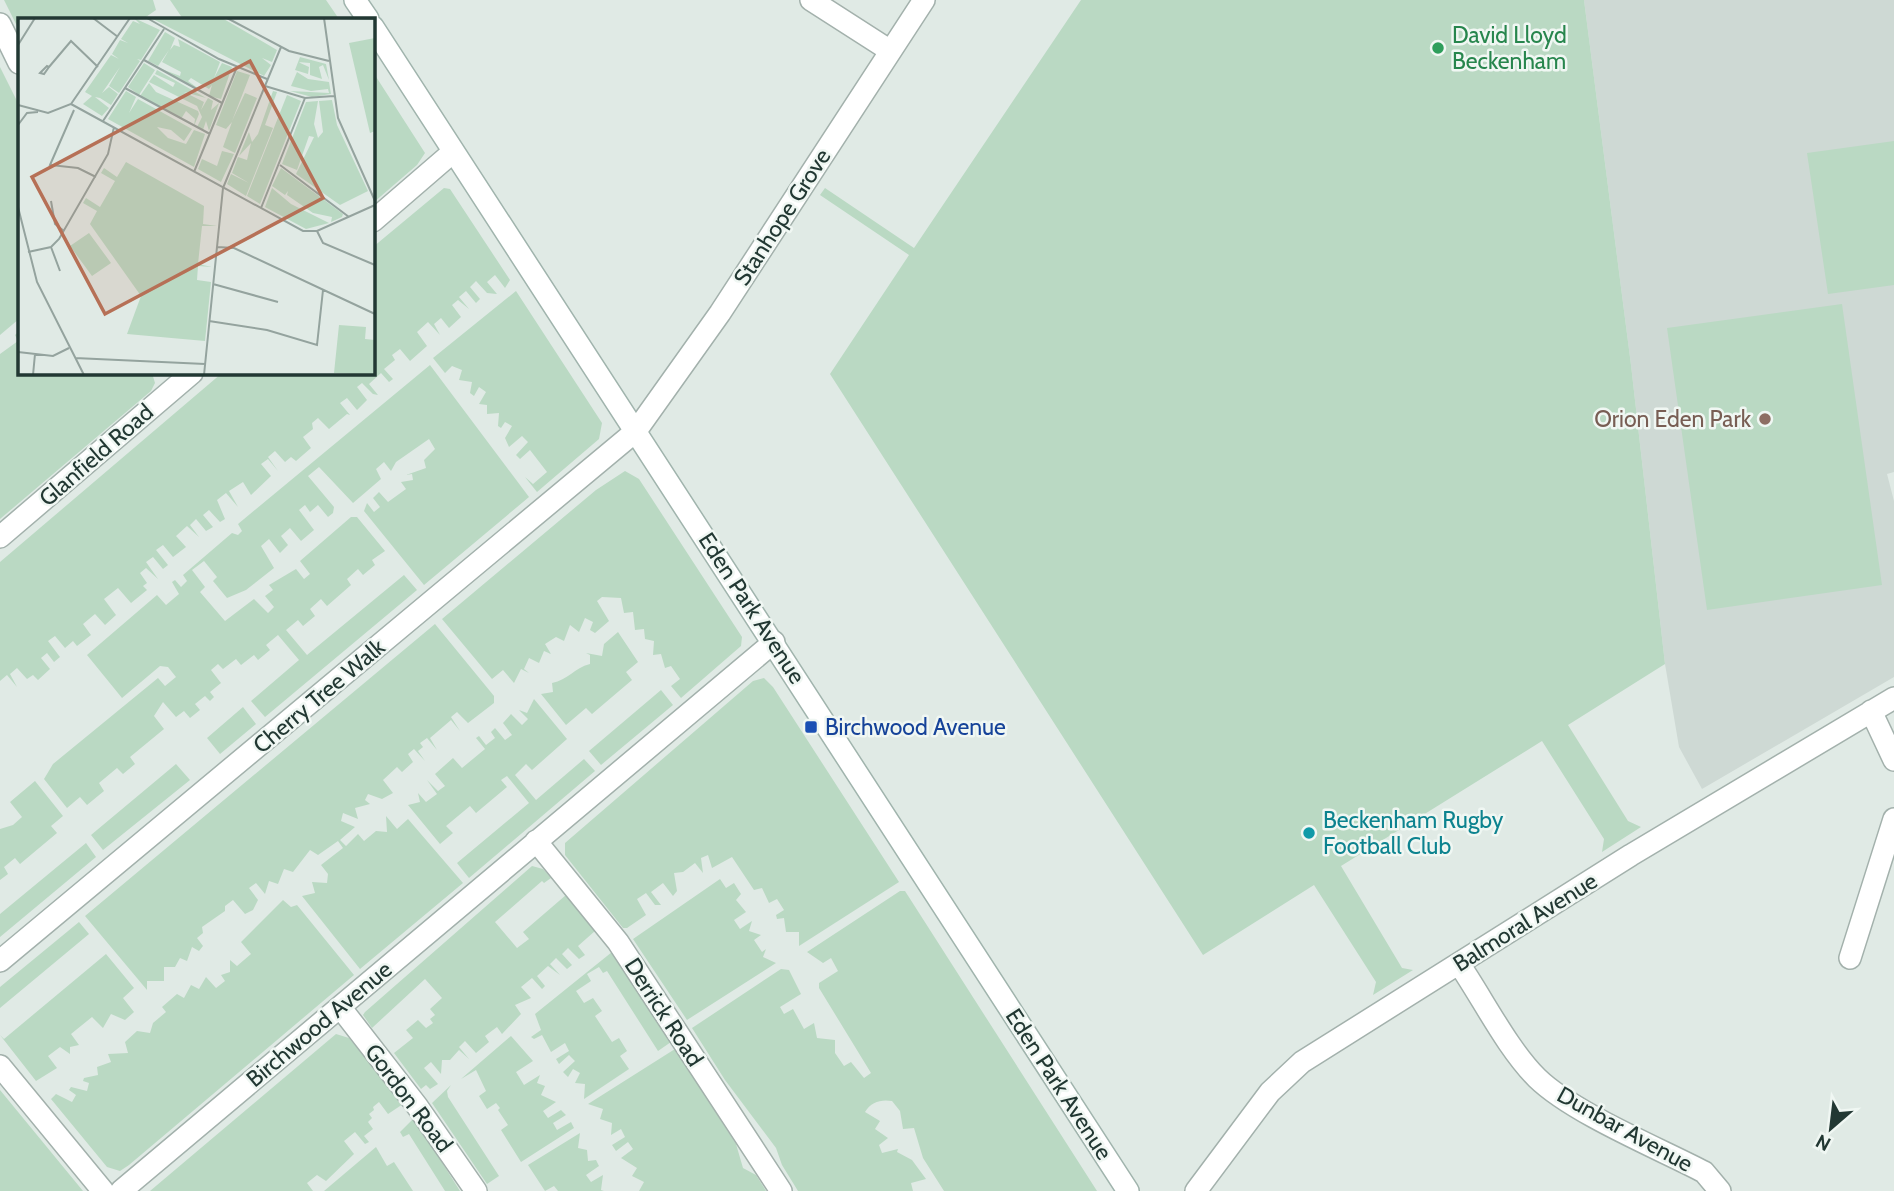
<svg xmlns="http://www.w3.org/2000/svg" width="1894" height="1191" font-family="Cabin,sans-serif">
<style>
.built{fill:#ced9d4}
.green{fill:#bad9c3}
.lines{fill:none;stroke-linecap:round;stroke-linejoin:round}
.street-casing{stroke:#a3b1ac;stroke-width:24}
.secondary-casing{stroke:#a0b4ad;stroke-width:24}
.street{stroke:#fff;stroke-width:21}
.secondary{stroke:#fff;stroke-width:21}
.leisure-dot{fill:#2e9e5b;stroke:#f0f7f3;stroke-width:2.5}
.education-dot{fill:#8d6e63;stroke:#f0f7f3;stroke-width:2.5}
.transit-dot{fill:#1a4fb4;stroke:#f0f7f3;stroke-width:2.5}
.culture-dot{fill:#0f9aa8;stroke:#f0f7f3;stroke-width:2.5}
.labels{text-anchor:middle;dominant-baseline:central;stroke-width:5;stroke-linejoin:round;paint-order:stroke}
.leisure-label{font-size:23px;fill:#27864d;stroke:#f0f7f3;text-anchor:start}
.street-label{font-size:23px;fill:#223833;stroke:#f0f7f3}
.education-label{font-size:23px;fill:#785e54;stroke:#f0f7f3;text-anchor:end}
.transit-label{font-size:23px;fill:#164399;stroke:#f0f7f3;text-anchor:start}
.culture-label{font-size:23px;fill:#0d838f;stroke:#f0f7f3;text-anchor:start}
.inset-road{fill:none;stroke:#94a39e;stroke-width:2}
.view{fill:#b67056;fill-opacity:0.15;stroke:#b67056;stroke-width:3.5}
.inset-edge{fill:none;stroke:#223833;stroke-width:3.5}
</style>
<rect width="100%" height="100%" fill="#e0eae5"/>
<path class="built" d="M1584 0H1894V472L1887 474 1894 501V677L1702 789 1679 747 1665 664 1631 365Z"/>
<path class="green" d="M4 0H153L156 10 143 19H19V30Z
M170 0H326L339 19H183Z
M1081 0H1584L1631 365 1665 664 1568 725 1628 821 1641 827 1602 852 1604 839 1542 741 1341 866 1402 968 1413 970 1373 995 1376 982 1314 885 1203 955 830 374 909 255 820 195 825 188 914 248Z
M0 67 19 105V319L0 335Z
M373 72 425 153 417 165 373 203Z
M1894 141V285L1828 294 1807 153Z
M444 188 450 189 510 280 505 288 495 275 487 282 497 294 487 293 476 281 470 287 480 299 476 303 466 291 459 297 469 309 458 300 452 305 461 317 449 328 441 318 434 324 440 335 428 322 417 332 427 346 410 361 400 349 392 355 395 360 384 369 393 379 389 382 381 373 369 384 378 395 373 394 362 383 357 387 367 400 357 410 347 398 340 403 350 415 347 414 329 429 318 418 312 423 313 429 303 437 311 448 296 461 291 457 285 462 275 451 268 457 278 471 268 459 261 464 271 476 251 495 243 482 229 491 238 507 226 493 217 500 225 519 220 522 209 510 203 515 213 527 206 531 196 519 190 525 199 537 187 526 176 536 186 547 173 557 163 545 156 550 168 565 163 569 153 557 146 562 158 579 146 568 140 573 147 583 143 586 147 590 131 603 118 588 104 599 116 615 105 625 95 614 83 624 91 635 77 646 73 641 65 648 55 636 48 641 60 657 54 662 47 653 41 658 50 669 38 680 33 675 27 679 17 668 10 674 17 687 7 675 0 681V562L222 373H373V247Z
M516 291 602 423 599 439 537 492 525 477 533 484 547 472 530 450 520 459 516 455 528 442 522 436 509 447 505 438 512 426 505 422 501 428 498 426 499 413 487 414V405L479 404 486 392 479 387 474 396 470 393 472 382 459 380 462 370 452 366 445 373 433 358Z
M1842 304 1882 585 1707 610 1667 328Z
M19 331V373H152L155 383 151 391 0 519V354L18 341 15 335Z
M430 365 529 497 424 585 364 511 367 503 374 512 380 507 373 498 379 492 388 502 406 489 401 482 413 480 412 474 406 475 426 468 424 460 435 449 429 439 396 462 391 471 384 462 376 469 381 479 353 503 319 467 308 476 334 507 333 513 328 517 318 505 310 512 305 505 299 510 314 530 301 541 290 528 281 536 288 545 280 553 269 539 261 546 274 568 246 590 227 598 213 581 217 577 204 561 192 570 205 587 200 592 225 621 254 599 268 613 274 607 265 596 273 590 269 585 296 569 304 579 310 574 300 561 351 517H357L385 551 372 560 375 565 363 575 358 569 347 579 351 585 327 606 321 599 310 609 315 616 303 626 298 620 286 630 307 655 404 575 417 590 265 717 251 701 299 660 278 635 266 645 270 650 258 660 254 655 241 665 236 659 223 669 218 664 211 670 221 683 210 692 214 697 210 701 205 696 195 704 200 710 190 718 184 711 176 717 163 702 154 716 164 729 130 757 135 764 123 774 117 768 99 783 104 791 87 805 80 797 67 808 44 779 53 764 158 678 165 686 176 677 168 667 160 666 122 698 87 655 157 595 166 605 179 594 172 582 175 580 181 587 187 581 183 575 232 533 238 535 242 531 238 524Z
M625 471 639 479 742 637 741 646 681 698 671 686 680 679 671 666 665 668 661 654 653 655 654 641 645 639 644 629 635 630 633 612 624 613 621 598 602 597 597 601 609 621 595 633 590 630 593 622 585 618 579 632 570 625 564 641 556 637 545 644 551 654 544 651 539 663 529 658 524 669 529 673 521 669 514 683 503 670 492 679 442 619 596 490Z
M435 624 494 696V703L468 723 457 712 451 717 460 731 451 720 430 738 437 750 427 738 420 743 423 747 418 751 425 761 414 749 408 754 413 762 402 772 397 767 383 780 393 793 382 799 368 794 365 800 370 804 355 808 358 819 343 813 341 821 355 827 340 840 346 846 358 834 364 841 376 831 387 832 386 816 397 829 408 819 463 883 360 969 302 896 315 893 312 882 327 883 328 874 321 865 343 848 338 841 318 855 310 850 293 872 284 869 278 884 269 881 265 894 256 883 249 888 258 900 253 910 245 914 233 900 225 906V911L202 927 203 933 197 938 203 946 199 951 192 947 187 961 180 958 175 967H164V981H147V990L85 916Z
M618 632 638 662 626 672 632 680 592 714 586 708 566 725 541 694 553 692 552 683C568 680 574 668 590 664V655L586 653 602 656 604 644Z
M764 678 773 687 899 882 799 946V932H786L784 918 777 919 776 915 784 910 777 899 769 903 762 888 754 890 732 857 712 868 708 855 701 858 703 873 695 863 683 872 674 873 677 891 673 896 663 883 651 892 661 905H655L646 893 637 899 646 915 627 928H623L565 855V843L753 681Z
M661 690 673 705 601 765 589 751Z
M534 699 567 739 532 770 526 764 515 775 536 800 584 759 595 771 469 878 457 863 529 803 507 776 501 780 507 787 476 813 470 806 446 826 453 833 440 844 408 805 420 802 418 793 426 802 437 794 427 780 438 791 445 786 435 774 453 758 462 768 485 749 476 738 479 736 486 745 495 738 491 732 495 728 505 740 512 735 503 723 511 714 522 725 528 719 519 710 527 713Z
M243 707 256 724 220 754 207 738Z
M176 764 190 780 103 850 91 835Z
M35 781 63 816 51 826 57 833 20 864 15 858 4 867 8 874 0 880V829L13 825 22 817 10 802Z
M86 843 96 857 0 937V914Z
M532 866 543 869 551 878 544 883 542 881 495 922 517 948 529 939 523 932 566 895 595 931 578 946 585 955 579 959 568 948 562 954 572 965 567 969 556 958 550 964 560 975 548 966 537 976 545 986 542 989 532 978 521 987 531 998 515 1005 521 1014 502 1034 497 1027 485 1036 489 1042 476 1053 465 1041 459 1047 469 1059 459 1050 450 1060H442L441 1074 431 1062 424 1068 438 1084 430 1089 426 1085 421 1089 394 1053 413 1038 406 1030 418 1020 426 1028 433 1023 430 1019 435 1015 430 1009 442 998 425 979 372 1028 363 1015 365 1012Z
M720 879 726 888 734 883 741 894 736 900 746 912 734 920 740 929 752 921 749 931 761 935 754 940 762 952 766 949 763 957 776 963 687 1020 633 939Z
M900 891H905L1097 1191H944L923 1158 914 1128 903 1129 900 1111 892 1101C881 1099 871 1102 865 1112L880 1121 875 1129 888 1138 879 1145 882 1153 898 1149 897 1152 912 1160 926 1179 911 1183 913 1191H798L782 1165 776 1148 725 1080 692 1028 781 969 789 970 801 994 780 1007 784 1014 793 1009 804 1029 814 1023 817 1038 835 1040V1053L844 1066 851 1062 864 1078 871 1073 819 988V983L838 971 831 958 823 963 807 952Z
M283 900 291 907 297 905 354 975 129 1165 120 1171 107 1167 51 1099 56 1094 72 1102 76 1095 69 1090 71 1087 87 1091 89 1083 83 1081 84 1078 98 1075 97 1067 111 1062 108 1054 128 1053 125 1042 137 1031 150 1033 153 1023 166 1012 162 1007 177 994 184 998 191 985 199 989 206 977 216 988 225 981 221 975 230 972V960L237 966 251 954 241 942Z
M79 922 89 934 0 1008V987Z
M612 952 671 1042 658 1051 607 971 603 973 599 967 587 974 591 981 576 991 584 1003 593 998 602 1011 595 1016 612 1042 619 1038 627 1051 620 1056 629 1069 584 1099 585 1084 575 1083 580 1073 573 1069 568 1077 563 1072 575 1061 569 1055 559 1064 556 1059 569 1051 565 1043 551 1052 542 1035 534 1039 531 1037 541 1030 535 1014Z
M106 954 134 988 123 998 134 1012 125 1020 111 1014 103 1028 92 1017 71 1034 79 1045 70 1047V1054L60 1047 48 1056 57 1068 36 1081 0 1035 4 1039Z
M336 1034 349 1038 403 1104 388 1114 379 1102 373 1107 374 1110 369 1114 372 1118 368 1122 373 1129 364 1136 369 1142 365 1144 355 1132 344 1141 354 1154 326 1181 317 1175 307 1183 313 1191H150Z
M511 1036 533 1061 516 1072 524 1085 540 1075 537 1083 545 1086 541 1095 556 1102 543 1111 548 1118 561 1110 566 1115 553 1123 557 1130 571 1122 574 1128 521 1162 501 1130 508 1125 498 1110 500 1108 496 1103 487 1109 479 1096 486 1091 476 1070 461 1079Z
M675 1049 736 1144 743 1168 756 1175 766 1191H639L644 1182 632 1176 637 1168 621 1158 633 1149 628 1142 616 1151 612 1145 625 1137 621 1129 611 1135 612 1123 600 1119 603 1109 588 1104Z
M451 1085 447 1091 448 1097 499 1176 487 1184 432 1103Z
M0 1090 83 1191H0Z
M414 1118 460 1191H445L409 1134 403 1137 400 1132Z
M580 1133 578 1148 587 1150 588 1161 596 1160 599 1166 586 1175 591 1182 603 1175 601 1190 604 1191H558L554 1186 545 1191 528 1165Z
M376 1147 387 1166 394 1162 413 1191H324Z"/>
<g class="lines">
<g class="street-casing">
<path id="street" d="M811 0 889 50
M0 24 19 63
M373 221 453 152
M0 537 192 373
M1871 711 1894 760
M536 841 618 942 781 1191
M1850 958 1894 819
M0 961 636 431 720 313 924 0
M1459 964C1483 999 1507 1048 1537 1078 1573 1113 1658 1148 1704 1172L1720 1191
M340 1007 417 1106 476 1191
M0 1066 103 1191
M121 1191 774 642
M1196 1191 1270 1092 1302 1062 1631 855 1894 698"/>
</g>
<g class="secondary-casing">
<path id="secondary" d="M355 0 368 19
M373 27 1128 1191"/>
</g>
<use href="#street" class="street"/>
<use href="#secondary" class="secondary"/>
</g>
<circle class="leisure-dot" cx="1438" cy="48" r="7"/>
<circle class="education-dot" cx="1765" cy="419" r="7"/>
<rect class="transit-dot" x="804" y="720" width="14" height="14" rx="3.5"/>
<circle class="culture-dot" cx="1309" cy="833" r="7"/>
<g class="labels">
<g class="leisure-label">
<text x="1452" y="35">David Lloyd<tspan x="1452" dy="26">Beckenham</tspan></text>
</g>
<g class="street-label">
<text transform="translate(782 217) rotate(-57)">Stanhope Grove</text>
<text transform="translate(96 455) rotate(-41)">Glanfield Road</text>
<text transform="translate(752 608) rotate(57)">Eden Park Avenue</text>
<text transform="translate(319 696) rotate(-40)">Cherry Tree Walk</text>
<text transform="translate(1525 922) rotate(-32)">Balmoral Avenue</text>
<text transform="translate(664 1012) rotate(57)">Derrick Road</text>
<text transform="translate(319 1024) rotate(-40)">Birchwood Avenue</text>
<text transform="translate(1059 1084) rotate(57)">Eden Park Avenue</text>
<text transform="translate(409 1098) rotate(53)">Gordon Road</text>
<text transform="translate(1625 1129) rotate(29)">Dunbar Avenue</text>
</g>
<g class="education-label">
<text x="1751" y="419">Orion Eden Park</text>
</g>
<g class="transit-label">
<text x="825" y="727">Birchwood Avenue</text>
</g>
<g class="culture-label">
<text x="1323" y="820">Beckenham Rugby<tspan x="1323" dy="26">Football Club</tspan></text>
</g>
</g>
<g transform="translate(18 18)">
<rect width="357" height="357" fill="#e0eae5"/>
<path d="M116 0 142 12 123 42 119 41 122 43 101 75 91 68 102 49 84 75 91 69 100 76 93 87 82 80 77 79 91 90 84 98 65 86 74 78 67 74 93 37 101 41 94 36 102 22 110 25 103 21 115 3 122 6ZM133 0H204L259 32 254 44 244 40 253 47 246 58ZM147 14 157 20 152 32 156 27 162 29 160 21 202 44 196 60 204 45 214 49 203 81 191 78 194 67 191 71 173 60 170 63 189 77 141 50 162 58 163 54 144 44 151 32 140 48 130 43ZM357 20V113L352 115 331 25ZM282 39 308 46 311 62 305 47 301 49 304 61 292 57V45L280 44 291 49 290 56 277 52ZM126 45 137 52 121 77 110 69ZM139 52 188 80 166 74 186 84 183 92 190 80 195 83 193 92 201 85 191 113 188 103 185 112 179 109 184 99 179 88 131 64 136 57 155 69 157 65 137 56ZM219 53 232 57 214 103 227 75 239 80 217 135 205 129 214 104 208 111 198 107ZM279 54 290 61 311 64 313 76 294 79 272 73 311 75 310 71 293 73 273 68ZM131 65 138 74 180 93 181 96 176 108 177 101 168 93 163 101 122 78ZM108 73 118 79 111 95 120 81 174 111 166 123 153 112 139 109 150 120 168 126 176 112 187 116 176 149 90 101ZM255 73 259 74 247 107 255 110 228 178 209 166 213 156 231 165 214 155 220 139 229 142 233 125 221 138 231 114 234 124 240 116ZM269 77 283 83 242 186 229 178ZM314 82 319 107 350 173 322 187 278 156 296 119 291 118 279 152 264 146 288 84 300 83 296 106 300 120 305 114 301 83ZM204 133 216 136 203 164 180 151 184 141 199 148ZM108 144 186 188 185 206 199 208H184L180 246 194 249 180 248 179 262 193 264 187 323 109 316 123 278 72 206 79 193 65 185 68 180 82 189 97 163 83 155 86 150 99 159ZM263 150 325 196 324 199 313 204 314 199 295 195 269 177 270 173 267 177 254 168ZM254 170 273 186 311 205 288 211 247 189ZM71 215 93 245 74 258 52 228ZM321 307 348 309 347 321 357 322V357L316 355Z" fill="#bad9c3"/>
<path class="inset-road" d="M75 0 100 19M129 0 201 41 249 61M209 0 271 33 311 43M306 0 320 100 357 183M322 0 357 1M0 27 17 0M126 42 204 85M31 49 53 23 80 49M31 49 26 56 22 55 29 48ZM247 68 287 80 316 78M107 70 192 116M53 86 285 213H299L357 187M0 87 30 95 53 86 112 0M56 92 32 147 60 150 78 159M85 103 146 11M0 107 9 95 20 94M262 147 331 199M176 154 219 49M33 183 37 206 46 213M0 189 19 264 66 357M243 190 287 80M299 213 305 225 357 247M33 229 42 253M199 229 216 230 357 296M10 234 33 229 41 221 90 136 96 109M195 266 260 284M191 303 249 312 299 327 305 272M0 334 35 338 51 330M57 340 187 346M15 357 17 336M186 357 205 170 263 29"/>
<path class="view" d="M232 43 305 180 87 296 14 159Z"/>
<rect width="357" height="357" class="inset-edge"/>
</g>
<g transform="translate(1831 1128) rotate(208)" stroke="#f0f7f3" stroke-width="5" paint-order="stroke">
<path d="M0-5L12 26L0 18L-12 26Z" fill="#223833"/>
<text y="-10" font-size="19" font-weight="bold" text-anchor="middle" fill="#223833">N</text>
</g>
</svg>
